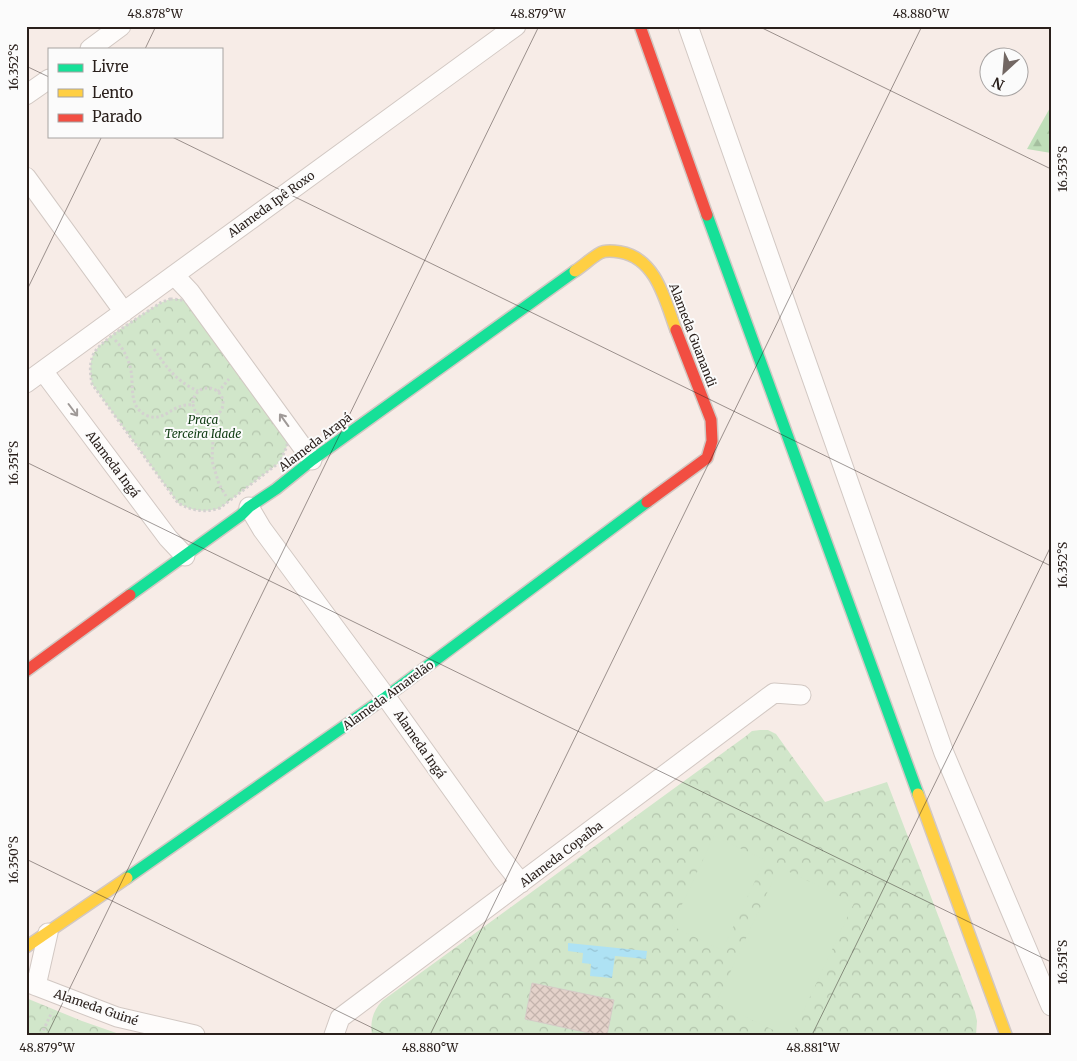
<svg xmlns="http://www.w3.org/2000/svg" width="1077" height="1061" font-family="Merriweather,serif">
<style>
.forest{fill:url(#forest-firs)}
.park{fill:url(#park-crowns)}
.garden{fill:#d1e6ca}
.water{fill:url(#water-ripples)}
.building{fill:url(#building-cross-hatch);stroke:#d5cbc7}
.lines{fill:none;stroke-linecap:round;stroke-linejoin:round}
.street-casing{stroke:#d2c8c3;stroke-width:21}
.fast-casing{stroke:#d2c8c3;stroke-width:14}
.slow-casing{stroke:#d2c8c3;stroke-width:14}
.jam-casing{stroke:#d2c8c3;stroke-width:14}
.path{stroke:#d4d1d0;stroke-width:3;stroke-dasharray:2.5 2.5;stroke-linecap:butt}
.street{stroke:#fefcfb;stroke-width:19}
.fast{stroke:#16e098;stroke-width:11}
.slow{stroke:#ffcf43;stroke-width:11}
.jam{stroke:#f24e42;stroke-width:11}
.oneway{stroke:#9f9997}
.ticks{fill:none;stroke:#2a201c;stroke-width:1;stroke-opacity:0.45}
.labels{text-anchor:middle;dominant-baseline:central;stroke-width:4;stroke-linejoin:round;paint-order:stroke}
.street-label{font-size:12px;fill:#2a201c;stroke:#fbfbfb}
.park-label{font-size:12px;font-style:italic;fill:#154118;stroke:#fbfbfb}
.neatline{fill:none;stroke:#2a201c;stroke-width:2}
.ticks-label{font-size:12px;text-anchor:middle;fill:#2a201c}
</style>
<defs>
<pattern id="forest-firs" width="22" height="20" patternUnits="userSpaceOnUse" patternTransform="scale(1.25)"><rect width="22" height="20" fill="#bfdeb9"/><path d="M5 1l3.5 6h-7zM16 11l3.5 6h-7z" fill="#a4be9e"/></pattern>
<pattern id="park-crowns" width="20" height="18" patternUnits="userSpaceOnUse" patternTransform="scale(1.25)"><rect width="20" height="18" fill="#d1e6ca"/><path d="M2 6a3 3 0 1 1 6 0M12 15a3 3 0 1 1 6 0" fill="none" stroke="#b4c5ad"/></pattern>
<pattern id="water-ripples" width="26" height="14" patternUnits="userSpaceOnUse" patternTransform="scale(1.25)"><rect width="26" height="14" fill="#aee2f4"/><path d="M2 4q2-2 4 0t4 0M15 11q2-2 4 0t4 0" fill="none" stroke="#96c2d1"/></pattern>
<pattern id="building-cross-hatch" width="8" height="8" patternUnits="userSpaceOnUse" patternTransform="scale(1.25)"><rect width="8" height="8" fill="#e4d2ca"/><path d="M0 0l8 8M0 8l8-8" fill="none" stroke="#c4b4ad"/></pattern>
</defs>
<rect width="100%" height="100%" fill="#f7ece7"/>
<path class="forest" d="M1051 106V153L1027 149Z"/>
<path class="park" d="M170 299H180L189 302 288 439 287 446 280 462 220 508C205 513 192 511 178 503L92 384C90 373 89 363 94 353 100 340 146 312 160 303Z
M760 730H768L776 734 825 802 887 782 975 1012 977 1021 976 1035H372C370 1021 373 1011 382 1001L746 736 752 731Z
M26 998 82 1021 122 1035H26Z"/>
<path class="garden" d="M714 836 765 860 722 950 672 926Z
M779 867 854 903 792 1035H784L716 1003Z"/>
<path class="water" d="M568 943 647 951 646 959 615 956 612 978 590 976 591 964 582 963 583 953 568 951Z"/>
<path class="building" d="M532 983 614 1000 607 1035H598L525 1019Z"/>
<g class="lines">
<g class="street-casing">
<path id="street" d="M688 26 944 753 1051 1006
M90 49 121 26
M26 95 49 79
M26 177 124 312
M174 275 190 292 312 460
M43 371 168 538 185 556
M26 383 516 26
M249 507 262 529 386 697 502 859 521 883
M26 982 117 1017 195 1035
M36 986 48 933
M334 1035 340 1018 774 693 801 695"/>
</g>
<g class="fast-casing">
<path id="fast" d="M707 215 918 794
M130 595 241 515 249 507 276 489 312 460 575 271
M127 878 386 697 647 502"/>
</g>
<g class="slow-casing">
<path id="slow" d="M575 271C583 266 591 258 600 253 605 250 614 251 620 252 656 258 665 300 676 330
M918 794 1006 1035
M26 947 127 878"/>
</g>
<g class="jam-casing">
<path id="jam" d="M640 26 707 215
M647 502 707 458 712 441 711 420 676 330
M26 671 130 595"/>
</g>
<path class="path" d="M170 299C181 299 188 301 197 307L288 431 287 446 280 462 220 508C205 513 192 511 178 503L92 384C90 373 89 363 94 353 101 340 146 313 160 303Z
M115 340C124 349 129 360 131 371 134 387 128 408 148 416 166 422 172 403 192 405
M154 349C167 368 176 381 198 391
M193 403a15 15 0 1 1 30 0a15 15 0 1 1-30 0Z
M218 392 229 379
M214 417 212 461 219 484 226 496
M41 1035 52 1012"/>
<use href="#street" class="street"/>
<use href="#fast" class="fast"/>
<use href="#slow" class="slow"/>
<use href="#jam" class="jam"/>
</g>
<defs><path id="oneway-shaft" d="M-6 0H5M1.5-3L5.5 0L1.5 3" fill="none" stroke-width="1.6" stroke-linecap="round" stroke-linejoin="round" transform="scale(1.25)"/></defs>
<g class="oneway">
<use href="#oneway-shaft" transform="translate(73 410) rotate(53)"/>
<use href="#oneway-shaft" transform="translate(284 420) rotate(-126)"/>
</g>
<path class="ticks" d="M758 26 1051 169M145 49 156 26M26 66 49 77M170 136 1051 566M26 292 102 136M26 462 1051 962M26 859 387 1035M47 1035 539 26M430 1035 922 26M812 1035 1051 546"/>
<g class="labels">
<g class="street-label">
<text transform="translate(271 204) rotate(-36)">Alameda Ipê Roxo</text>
<text transform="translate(693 335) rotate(69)">Alameda Guanandi</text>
<text transform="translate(315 442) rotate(-37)">Alameda Arapá</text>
<text transform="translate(113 464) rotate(53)">Alameda Ingá</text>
<text transform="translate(388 695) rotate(-36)">Alameda Amarelão</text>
<text transform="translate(420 744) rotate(55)">Alameda Ingá</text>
<text transform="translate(561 854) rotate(-37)">Alameda Copaíba</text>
<text transform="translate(96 1007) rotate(19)">Alameda Guiné</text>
</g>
<g class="park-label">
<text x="203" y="419">Praça<tspan x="203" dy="14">Terceira Idade</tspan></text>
</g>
</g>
<rect width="1077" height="1061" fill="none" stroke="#fbfbfb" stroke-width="55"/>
<rect x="48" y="48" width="175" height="90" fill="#fbfbfb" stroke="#a7a3a2"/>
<rect x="58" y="64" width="25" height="8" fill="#16e098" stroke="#a7a3a2"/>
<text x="92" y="72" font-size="15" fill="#2a201c">Livre</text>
<rect x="58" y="89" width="25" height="8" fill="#ffcf43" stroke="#a7a3a2"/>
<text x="92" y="98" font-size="15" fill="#2a201c">Lento</text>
<rect x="58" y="114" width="25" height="8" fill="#f24e42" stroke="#a7a3a2"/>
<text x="92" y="122" font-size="15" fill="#2a201c">Parado</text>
<g transform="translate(1004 72) rotate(206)"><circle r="24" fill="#fbfbfb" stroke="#a7a3a2"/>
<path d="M0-4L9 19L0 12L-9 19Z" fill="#726763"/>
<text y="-8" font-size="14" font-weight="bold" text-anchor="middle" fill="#2a201c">N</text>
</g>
<rect x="28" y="28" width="1022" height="1006" class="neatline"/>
<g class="ticks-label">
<text x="155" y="18">48.878°W</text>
<text x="538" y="18">48.879°W</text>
<text x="921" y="18">48.880°W</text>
<text transform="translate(14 67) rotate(-90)" y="4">16.352°S</text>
<text transform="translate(1063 169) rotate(-90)" y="4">16.353°S</text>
<text transform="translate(14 463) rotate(-90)" y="4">16.351°S</text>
<text transform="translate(1063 565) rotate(-90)" y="4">16.352°S</text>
<text transform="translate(14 860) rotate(-90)" y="4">16.350°S</text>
<text transform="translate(1063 962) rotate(-90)" y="4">16.351°S</text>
<text x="47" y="1052">48.879°W</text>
<text x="430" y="1052">48.880°W</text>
<text x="813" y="1052">48.881°W</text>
</g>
</svg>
